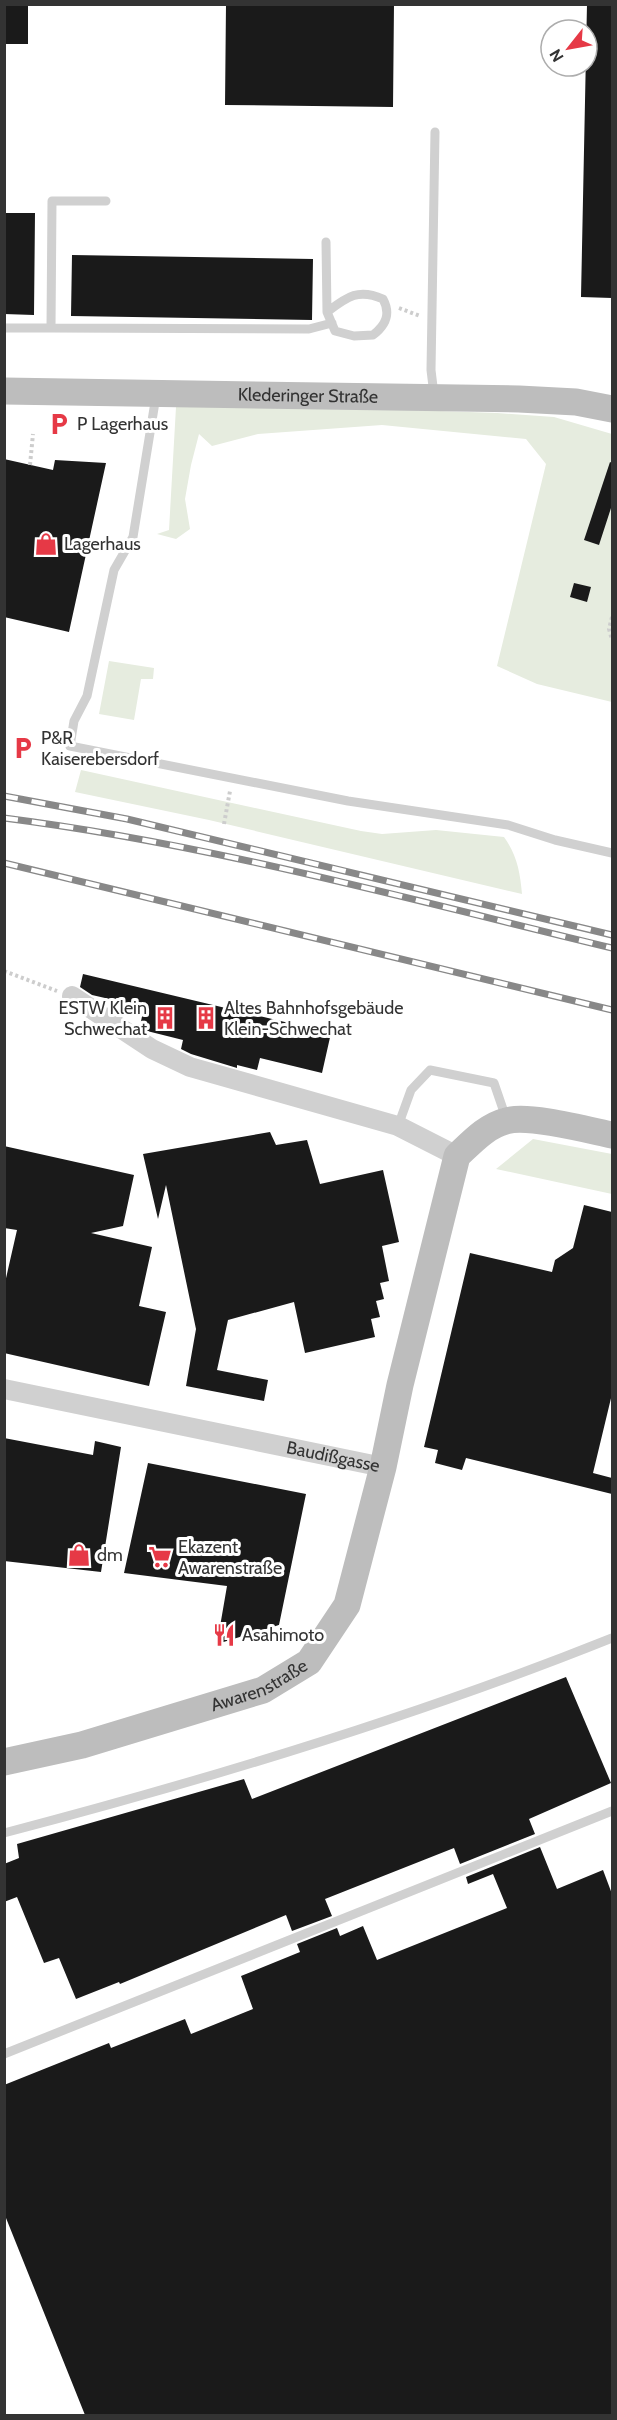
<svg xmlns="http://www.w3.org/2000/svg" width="617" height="2420" font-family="Cabin,sans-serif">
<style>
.green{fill:#e6ecdf}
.building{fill:#1a1a1a}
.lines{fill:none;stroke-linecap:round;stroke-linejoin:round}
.path{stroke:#cdcdcd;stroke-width:4;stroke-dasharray:3 3;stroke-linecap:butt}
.lane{stroke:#d0d0d0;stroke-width:9}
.street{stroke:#d0d0d0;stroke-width:20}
.secondary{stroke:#bdbdbd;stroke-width:27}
.rail-casing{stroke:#888;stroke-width:7}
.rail{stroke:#fff;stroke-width:4.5;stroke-dasharray:14;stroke-linecap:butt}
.labels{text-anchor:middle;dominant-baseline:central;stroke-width:6;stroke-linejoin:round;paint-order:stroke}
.street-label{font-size:18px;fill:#333;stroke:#fff}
.poi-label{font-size:18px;fill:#333;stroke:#fff;text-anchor:start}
</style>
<rect width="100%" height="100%" fill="#fff"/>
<path class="green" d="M268 405 497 413 554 417 612 434V702L537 684 497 666 546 464 526 439 382 425 258 434 212 446 199 434 191 465 185 499 190 529 176 539 157 534 169 530 176 407Z
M109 661 154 668 153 679H141L134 720 99 714Z
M81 770 361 831 382 834 436 830 504 837C517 855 520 872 522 894L209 820 75 792Z
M533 1139 612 1154V1194L496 1169Z"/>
<path class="building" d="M4 4H28V44H4Z
M226 4H394L393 107 225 105Z
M587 4H612V298L581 297Z
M4 213H35L34 315 4 314Z
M72 255 313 259 312 320 71 316Z
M4 459 53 470 55 460 106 463 69 632 4 617Z
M610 462 612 463V508H611L599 545 584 540Z
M574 583 591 587 587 602 570 597Z
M83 974 331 1033 322 1073 260 1058 257 1070 237 1065V1068L191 1054 181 1049 183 1040 147 1031 140 1026 144 1007 92 995 80 987Z
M270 1132 276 1145 307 1140 320 1184 383 1170 399 1242 382 1246 389 1281 380 1283 384 1299 376 1301 380 1317 371 1319 375 1337 305 1353 294 1302 228 1320 217 1370 268 1380 264 1401 186 1386 196 1329 166 1185 158 1219 143 1154Z
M4 1146 134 1175 123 1226 91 1233 152 1247 139 1306 166 1312 149 1386 4 1353V1287L17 1230 4 1228Z
M584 1205 612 1212V1394L593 1473 612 1478V1494L466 1458 462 1470 435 1463 438 1450 424 1447 470 1253 552 1272 555 1260 573 1248Z
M4 1438 93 1455 95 1441 121 1447 101 1572 4 1561Z
M148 1463 306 1494 279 1625 217 1644 227 1586 124 1573Z
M566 1677 611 1783 529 1819 535 1834 460 1864 454 1848 325 1899 332 1916 292 1931 286 1915 120 1984 119 1982 76 1999 59 1958 44 1963 17 1897 4 1902V1864L19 1858 17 1844 244 1779 252 1799Z
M540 1847 557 1889 603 1870 612 1894V2415H85L4 2213V2085L109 2043 111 2048 185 2019 191 2034 253 2009 241 1976 300 1952 297 1944 337 1928 340 1936 363 1926 377 1960 507 1908 493 1874 468 1884 466 1877Z"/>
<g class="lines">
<path class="path" d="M399 308 420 316
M30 465 33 434
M612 617 609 629 612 640
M224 824 230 791
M4 971 57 991"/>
<path class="lane" d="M106 201H52L51 328 309 329 332 323
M326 242 327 312 335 331 354 336 373 335C386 325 391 314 383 299 358 288 347 297 327 312
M4 328H51
M434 395 431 370 435 132
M156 396 133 537 114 570 87 696 74 721 70 746 348 801 508 825 555 840 612 853
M398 1126 411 1090 430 1070 494 1083 506 1118
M4 1833C210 1779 415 1717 612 1638
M4 2054 612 1811"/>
<g class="street">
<path d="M72 996 152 1049 190 1067 398 1126 457 1156"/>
<path id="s1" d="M4 1389 383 1467"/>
</g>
<g class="secondary">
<path id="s2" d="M4 391 519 399 576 402 612 409"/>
<path id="s3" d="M4 1762 82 1745 263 1690 309 1662 347 1605 383 1467 400 1385 457 1156C471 1143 486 1126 506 1121 528 1114 588 1130 612 1135"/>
</g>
<g class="rail-casing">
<path id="rail" d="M4 796 127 819 612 935
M4 818C210 844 412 900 612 948
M4 863 612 1010"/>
</g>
<use href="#rail" class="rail"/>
</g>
<defs>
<g id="parking-bare" transform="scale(1.8)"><path d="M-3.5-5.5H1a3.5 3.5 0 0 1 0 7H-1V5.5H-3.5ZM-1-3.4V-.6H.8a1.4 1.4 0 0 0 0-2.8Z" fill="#e63946" stroke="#fff" stroke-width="2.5" paint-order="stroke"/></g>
<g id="shop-bare" transform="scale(1.8)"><path d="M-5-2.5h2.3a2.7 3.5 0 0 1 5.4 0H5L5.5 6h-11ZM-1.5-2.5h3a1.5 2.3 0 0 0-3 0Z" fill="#e63946" stroke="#fff" stroke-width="2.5" paint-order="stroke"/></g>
<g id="building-bare" transform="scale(1.8)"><path d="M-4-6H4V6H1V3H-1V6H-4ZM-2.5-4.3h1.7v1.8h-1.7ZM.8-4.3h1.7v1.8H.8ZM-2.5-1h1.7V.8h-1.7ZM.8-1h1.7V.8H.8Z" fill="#e63946" stroke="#fff" stroke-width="2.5" paint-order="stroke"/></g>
<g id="supermarket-bare" transform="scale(1.8)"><path d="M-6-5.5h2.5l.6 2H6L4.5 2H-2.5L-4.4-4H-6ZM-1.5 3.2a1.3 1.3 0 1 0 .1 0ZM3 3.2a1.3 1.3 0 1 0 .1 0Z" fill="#e63946" stroke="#fff" stroke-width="2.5" paint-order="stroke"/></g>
<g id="restaurant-bare" transform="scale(1.8)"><path d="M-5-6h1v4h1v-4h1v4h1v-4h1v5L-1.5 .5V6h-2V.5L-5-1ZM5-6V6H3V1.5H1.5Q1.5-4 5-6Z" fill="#e63946" stroke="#fff" stroke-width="2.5" paint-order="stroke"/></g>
</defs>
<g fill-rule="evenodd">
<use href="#parking-bare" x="59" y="424"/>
<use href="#shop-bare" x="46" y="544"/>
<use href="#parking-bare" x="23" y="748"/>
<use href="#building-bare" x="165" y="1018"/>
<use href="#building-bare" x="206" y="1018"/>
<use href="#shop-bare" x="79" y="1555"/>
<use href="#supermarket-bare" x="160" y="1557"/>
<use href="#restaurant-bare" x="224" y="1635"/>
</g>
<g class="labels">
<g class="street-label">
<text stroke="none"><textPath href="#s2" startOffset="304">Klederinger Straße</textPath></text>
<text stroke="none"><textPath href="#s1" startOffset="336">Baudißgasse</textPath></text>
<text stroke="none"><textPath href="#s3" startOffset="267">Awarenstraße</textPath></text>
</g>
<g class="poi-label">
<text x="77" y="424">P Lagerhaus</text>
<text x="64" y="544">Lagerhaus</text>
<text x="41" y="738">P&amp;R<tspan x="41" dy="21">Kaiserebersdorf</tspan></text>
<text x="147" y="1008" text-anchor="end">ESTW Klein<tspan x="147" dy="21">Schwechat</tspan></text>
<text x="224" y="1008">Altes Bahnhofsgebäude<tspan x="224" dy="21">Klein-Schwechat</tspan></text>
<text x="178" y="1547">Ekazent<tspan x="178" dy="21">Awarenstraße</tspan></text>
<text x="97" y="1555">dm</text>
<text x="242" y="1635">Asahimoto</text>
</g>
</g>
<rect width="617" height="2420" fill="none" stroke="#333333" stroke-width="12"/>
<g transform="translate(569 48) rotate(239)"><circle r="28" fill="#ffffff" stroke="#adadad" stroke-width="1.5"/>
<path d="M0-4.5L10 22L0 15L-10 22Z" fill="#e63946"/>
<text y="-9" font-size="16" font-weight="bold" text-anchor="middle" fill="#333333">N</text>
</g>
</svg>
